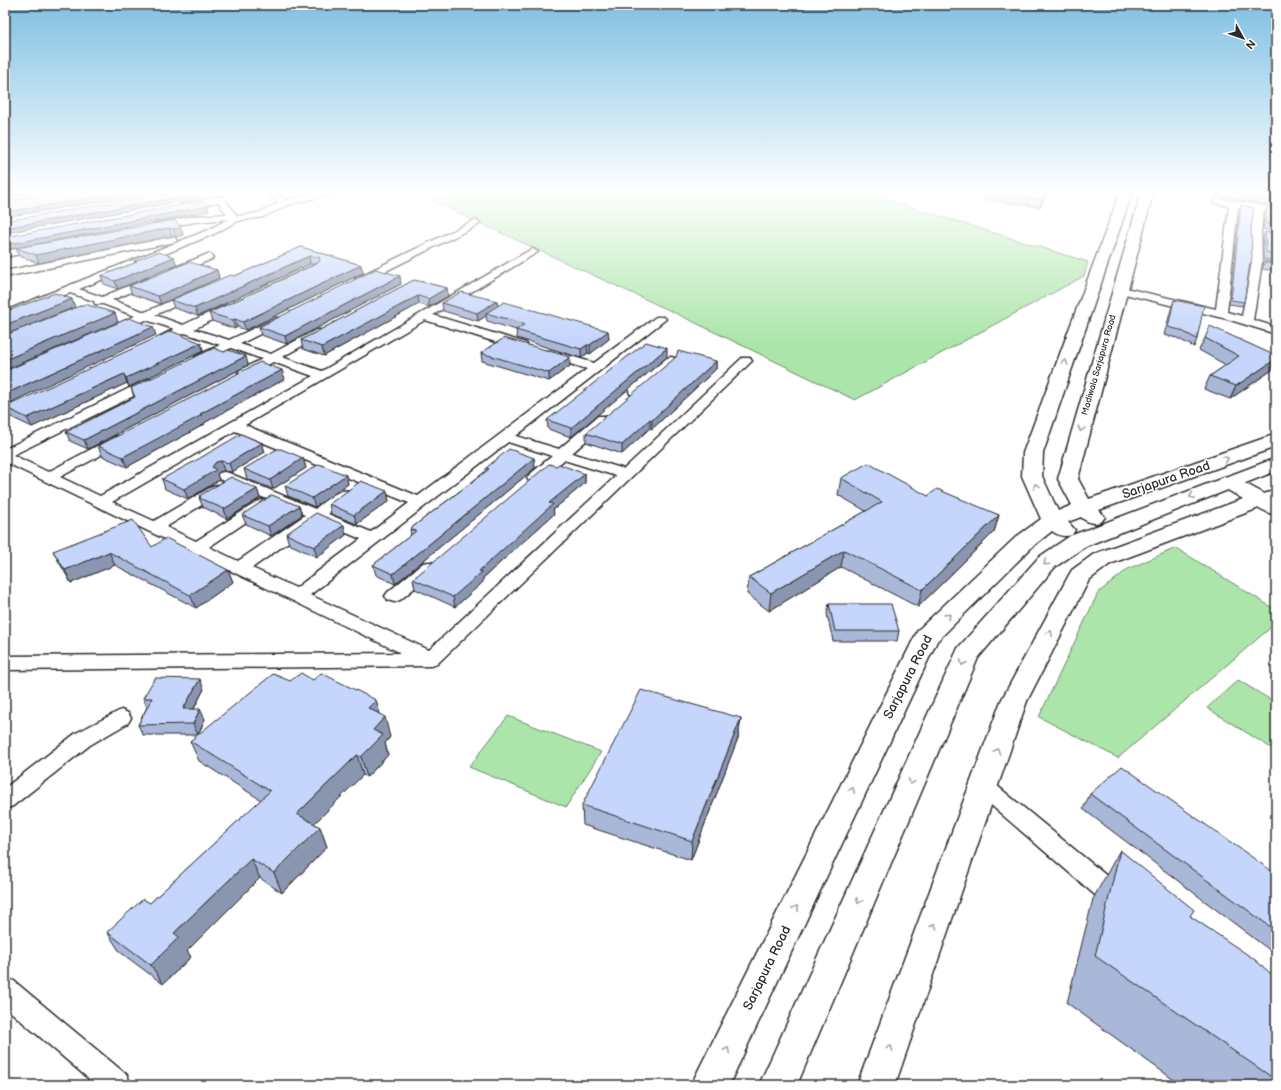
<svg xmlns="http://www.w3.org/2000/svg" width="1281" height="1090" font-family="'Balsamiq Sans',sans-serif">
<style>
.green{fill:#ace5aa;stroke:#6c886a}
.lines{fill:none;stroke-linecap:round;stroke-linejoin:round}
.street-casing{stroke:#2b2b2b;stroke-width:3}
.secondary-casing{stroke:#2b2b2b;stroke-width:3}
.primary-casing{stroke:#2b2b2b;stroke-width:3}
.street{fill:#fff;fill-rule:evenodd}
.secondary{fill:#fff;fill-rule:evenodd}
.primary{fill:#fff;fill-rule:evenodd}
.wall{fill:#a9b7d8;stroke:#2b2b2b}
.shaded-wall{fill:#8a95b0;stroke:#2b2b2b}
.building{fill:#c5d5fb;stroke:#2b2b2b}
.oneway{stroke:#a0a0a0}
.labels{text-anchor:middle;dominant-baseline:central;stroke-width:3.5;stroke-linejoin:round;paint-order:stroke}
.far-street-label{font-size:9px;fill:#2b2b2b;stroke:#fff}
.near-street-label{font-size:13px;fill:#2b2b2b;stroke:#fff}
</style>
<rect width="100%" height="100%" fill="#fff"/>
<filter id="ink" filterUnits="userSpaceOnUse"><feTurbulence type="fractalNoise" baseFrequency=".025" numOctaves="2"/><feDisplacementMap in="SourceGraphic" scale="8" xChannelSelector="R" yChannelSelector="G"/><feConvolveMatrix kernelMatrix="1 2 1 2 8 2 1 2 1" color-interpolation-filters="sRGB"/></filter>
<g filter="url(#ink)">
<path class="green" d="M471 190H856L1088 262 1084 276 855 400 673 312 432 201Z
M1176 548 1276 610V623L1118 758 1039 717 1098 593 1128 569Z
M1238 680 1276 703V751L1207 708Z
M508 716 601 752 566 807 469 767Z"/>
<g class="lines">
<g class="street-casing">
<path id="street" d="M262 190H271L286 200 326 190H339L338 192 288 205 263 217 238 221 214 234 79 289 102 297 145 279H153L154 281 153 283 112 300 145 312 188 293H196L197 295 196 297 155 315 183 325 226 305H234L236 307 234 309 194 329 229 340 276 318H284L286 320 284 322 240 344 271 354 316 330H324L326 332 324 334 282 357 322 371 530 250 533 249 538 252 433 315 526 343 528 346 526 349H518L425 320 245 425 418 496 587 369 546 357 544 354 546 351H554L594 363 656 317H664L666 319 516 436 559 449 598 416H608L610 419 608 422 572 453 624 469 742 358H750L752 361 437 664 431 666 5 670V656L401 653 5 462V449L148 379H156L158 382 156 385 13 455 48 472 114 437 119 436 124 437 126 440 124 443 60 477 100 496 313 376 273 362 248 376H240L238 373 240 370 262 359 231 348 204 362H196L194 359 196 356 220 345 185 333 161 344H153L151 342 153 340 174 329 146 320 119 331H111L109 329 111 327 135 316 103 304H95L94 301 70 293 5 318V311L208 230 228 219 195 222 156 229 153 228 151 226 156 223 195 216 227 214 218 202 184 209 180 206 181 204 220 196 223 197 237 216 258 213 279 203ZM235 431 409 503 371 532 328 514 351 497 353 494 351 491C338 488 325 501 315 509L229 473 224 472 219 473 217 476 219 479 305 515 238 561 209 547 267 508 270 505 267 502 262 500 257 502 196 541 166 527 223 492 225 489 223 486 218 485 213 486 154 521 112 502ZM508 442 552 456 529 475 527 478 529 481 534 482 539 481 564 460 616 476 429 650 310 595ZM318 521 361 539 296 588 252 568Z
M1217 198 1276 208V214L1263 212 1261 232 1262 262 1253 320 1276 327V334L1227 319 1117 292 1116 290 1121 287 1216 309 1229 206 1214 203 1213 201ZM1238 207 1254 210 1251 232 1252 262 1242 316 1227 312Z
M475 220 480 223 478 225 364 282 360 283 355 280 356 278Z
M172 237 175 238 177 240 175 242 5 277V271Z
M39 245 42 246 44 248 42 250 5 257V251Z
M208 254 212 255 213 257 212 259 179 273H171L170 271 171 269Z
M671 357 675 358 677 361 675 364 640 394H630L629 391 630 388 667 358Z
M27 398 32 399 34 402 32 405 5 416V407Z
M1276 490V499L1260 505 1255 503 1252 500 1255 497Z
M429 562 435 563 437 567 435 571 400 600 394 602 388 600 385 596 388 592 423 563Z
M121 710 128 713 131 718 128 723 90 745 13 806 5 809V788L76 733Z
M983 777 990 780 1125 891 1129 899 1125 907 1117 910 1109 907 976 792 972 786 976 780Z
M5 977 14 981 127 1075 131 1085H96L5 1007Z"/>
</g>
<g class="secondary-casing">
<path id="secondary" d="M1228 476 1235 478 1276 500V515L1269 513 1259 508 1110 564 1089 580 1027 701 895 1085H857L1001 701 1069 575 1072 570 1094 554 1243 499 1221 486 1218 482 1221 478Z"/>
</g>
<g class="primary-casing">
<path id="primary" d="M1121 190H1133L1043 453 1042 476 1058 511 1072 505 1058 479 1142 190H1154L1078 479 1089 499 1276 434V447L1099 510 1105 517 1101 522C1093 524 1088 523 1081 517L1068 522 1075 530 1072 535C1064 537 1059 536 1052 531L1032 547 937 641 729 1085H691L918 630 1016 537 1041 519 1022 476 1023 453Z
M1276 458V471L1086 546 1055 567 978 658 797 1085H759L958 648 1039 557 1070 536Z"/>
</g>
<use href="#street" class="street"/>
<use href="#secondary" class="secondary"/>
<use href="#primary" class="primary"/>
</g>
<path class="wall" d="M409 190H425L415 192Z
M986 190H1049L1040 207 983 199 984 192Z
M1219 190H1276V207L1217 195Z
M1241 205 1251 228V263L1250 267 1244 302 1242 306 1229 304 1239 209Z
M1267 208 1276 209V232L1263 229 1264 214Z
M175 220 181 228 183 235 176 237 172 236 39 263 19 256 16 248Z
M1265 232 1276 234V261L1263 259V238Z
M301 247 361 265 363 273 246 330 237 327 235 329 212 321 209 313 315 264H310L198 316 174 308 171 300 235 276Z
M134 261 177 265 118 289 104 284 101 276 135 263Z
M1265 261 1276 263V271L1262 269Z
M217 270 219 278 161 304 132 294 129 286Z
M414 280 447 288 448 296 429 307 419 304 324 356 303 349 301 340Z
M401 284 287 344 261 335 259 327Z
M1174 300 1197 339 1194 347 1177 338 1164 335 1171 309Z
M497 301 498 306 608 331 609 339 590 354 588 353 581 358 517 338 516 330 487 321 486 316 478 321 443 311 442 303Z
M1205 338 1276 356V362L1272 370 1230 399 1204 389 1210 376 1226 365 1199 350Z
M201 343 203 351 129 387 127 383 32 427 9 416 5 407Z
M481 353 570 366 549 381 482 361Z
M667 357 571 437 548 429 547 420Z
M716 361V369L652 429 650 428 622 454 586 442V433Z
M248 365 88 449 70 441 66 432 134 397 131 388Z
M285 379 204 423 205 424 127 467 102 456 98 446Z
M262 443 265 452 232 472 224 471 219 472 217 474 219 480 188 499 165 489 162 479Z
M303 458 306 468 273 489 247 479 244 469Z
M534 458 535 468 395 584 376 575 373 565 411 535 410 529 486 471V468Z
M556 466 585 474V483L553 510 554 514 483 578V582L455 607 415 589 413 579Z
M346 475 348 484 315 507 288 496 285 486Z
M841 478 928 496 999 515 994 532 918 607 841 567 769 611 747 594 749 577 866 511 838 495Z
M257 489 260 498 227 519 203 507 199 498 200 497 199 496Z
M387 491 389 501 357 524 331 514 329 504Z
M299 506 302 515 271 536 246 524 242 515Z
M286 534 346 535 317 557 289 544Z
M152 547 228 570 233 582 196 608 115 565 71 583 60 564 53 551Z
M829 604 899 631 897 641H833L827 614Z
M313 680 380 714 390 737 385 743 388 755 367 777 363 775 314 824 320 827 327 847 282 893 260 878 187 951 191 957 163 984 120 952 107 932 150 903 261 800 199 761 190 741 290 681Z
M204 689 194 709 205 719 198 735H143L138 725 147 707 143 698Z
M741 718 738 738 691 860 583 825 582 805Z
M1090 794 1276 874V955L1083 809Z
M1120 850 1190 916 1276 978V1085H1181L1067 1003 1093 899Z"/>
<path class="shaded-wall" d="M24 190H58L5 197V192Z
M141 190H172L5 217V212Z
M414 190H425L415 192Z
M1047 190H1049L1040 207 1042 200Z
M197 194 199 198 5 233V228Z
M208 206 209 211 5 250V245Z
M169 228 172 236 39 263 36 255Z
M181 228 183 235 176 237 173 229Z
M309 256 310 264 198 316 195 308Z
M174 257 177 265 118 289 115 281Z
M361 265 363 273 246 330 243 322Z
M217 270 219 278 161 304 158 296Z
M400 276 401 284 287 344 285 336Z
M447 288 448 296 429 307 428 299Z
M418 296 419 304 324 356 322 347Z
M72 299 75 307 5 335V325Z
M497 301 498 309 486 313V316L478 321 477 313Z
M115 313 118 322 5 370V360Z
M235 319 237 327 235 329 232 320Z
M153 327 156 335 5 405V394Z
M608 331 609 339 590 354V345Z
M201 343 203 351 129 387 126 378Z
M587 345 588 353 581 358V349Z
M667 348V357L571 437V428Z
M246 356 248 365 88 449 84 440Z
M570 357V366L549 381V373Z
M1276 359V362L1272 370 1230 399 1236 386Z
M716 361V369L652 429V420Z
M282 370 285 379 204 423 205 424 127 467 123 457 200 414Z
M124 374 127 383 32 427 27 418Z
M650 419V428L622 454V445Z
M262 443 265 452 232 472 229 463Z
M303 458 306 468 273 489 270 480Z
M534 458 535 468 395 584 393 574Z
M221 461 224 471 219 472 217 474 219 480 188 499 184 489 212 467 216 462Z
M585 474V483L553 510 554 514 483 578V582L455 607 453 597 479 571 549 503Z
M346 475 348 484 315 507 312 498Z
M257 489 260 498 227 519 224 509Z
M387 491 389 501 357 524 354 515Z
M299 506 302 515 271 536 268 526Z
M999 515 994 532 918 607 922 590Z
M344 525 346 535 317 557 314 547Z
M844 550 841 567 769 611 771 593Z
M109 552 115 565 71 583 65 570Z
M228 570 233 582 196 608 190 595Z
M200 679 204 689 188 719 183 709Z
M376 700 382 720 368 708Z
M200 709 205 719 198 735 193 724Z
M385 717 390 737 385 743 388 755 367 777 361 757 373 730Z
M741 718 738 738 691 860 692 841Z
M357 755 363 775 304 834 297 814Z
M320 827 327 847 282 893 274 873Z
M251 859 260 878 187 951 191 957 163 984 151 965 174 933Z"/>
<path class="building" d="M5 190H24L5 192Z
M79 190H141L5 212V201Z
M186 190H194L197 194 5 228V221Z
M986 190H1047L1042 200 984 192Z
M1222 190H1276V200Z
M203 201 208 206 5 245V237Z
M1241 205 1254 208 1251 228 1252 258 1251 263H1250L1244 302 1231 300Z
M1267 208 1276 209V225L1265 223Z
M175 220 181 228 173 229 169 228 36 255 16 248Z
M1265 232 1276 234V254L1266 252Z
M301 247 361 265 243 322 235 319 232 320 209 313 318 263 320 260 319 257 309 256 195 308 171 300 230 275 235 276Z
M158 252 174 257 115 281 101 276 137 262 134 261Z
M1265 261 1276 263V264L1265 263Z
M189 262 217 270 158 296 129 286Z
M376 269 400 276 285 336 259 327Z
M414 280 447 288 428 299 418 296 322 347 301 340Z
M461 292 497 301 477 313 442 303Z
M55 293 72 299 5 325V312Z
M1174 300 1204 306 1197 339 1180 330 1168 327Z
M504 302 608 331 590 345H587L581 349 516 330 525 324 486 313Z
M85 304 115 313 5 360V335Z
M129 318 153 327 5 394V371Z
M1210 326 1276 356V359L1236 386 1210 376 1239 356 1205 338Z
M171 331 201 343 126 378 124 374 27 418 5 407Z
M504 338 570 357 549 373 481 353Z
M646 342 667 348 571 428 547 420Z
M214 348 224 352 228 350 246 356 84 440 66 432 135 397 131 388Z
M678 351 716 361 652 420 650 419 622 445 586 433 676 357Z
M260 362 282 370 200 414 202 415 123 457 98 446Z
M241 434 262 443 229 463 221 461 216 462 212 467 216 470 184 489 162 479 195 461Z
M277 449H281L303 458 270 480 244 469Z
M509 449 534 458 393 574 373 565 416 531 410 529 489 469 486 468Z
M868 463 928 496 937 489 999 515 922 590 844 550 771 593 749 577 882 502 841 478Z
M319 464 346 475 312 498 285 486Z
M549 464 556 466 559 464 585 474 549 503 553 504 479 571 482 572 453 597 413 579Z
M231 477 257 489 224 509 199 498 201 497 199 496Z
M361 481 387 491 354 515 329 504Z
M272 495 299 506 268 526 242 515Z
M316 513 344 525 314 547 286 534Z
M133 520 152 547 166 538 228 570 190 595 109 552 65 570 53 551Z
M829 604H891L899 631H835Z
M301 673 313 680 321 673 376 700 368 708 385 717 373 730 383 735 361 757 357 755 297 814 320 827 274 873 251 859 174 933 179 937 151 965 107 932 143 899 150 903 270 791 190 741 273 674 290 681Z
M155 678 200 679 183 709H200L193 724 138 725 152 698H143Z
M641 690 741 718 692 841 582 805Z
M1122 766 1276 874V931L1090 794Z
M1120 850 1194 910 1190 916 1254 959 1276 978V1080L1095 956Z"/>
<defs><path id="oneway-chevron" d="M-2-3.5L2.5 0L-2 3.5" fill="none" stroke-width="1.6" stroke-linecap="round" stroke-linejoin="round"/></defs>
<g class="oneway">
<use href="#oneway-chevron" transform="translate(1065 362) rotate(-71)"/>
<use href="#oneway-chevron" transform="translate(1081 429) rotate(106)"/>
<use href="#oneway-chevron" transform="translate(1226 459) rotate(-21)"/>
<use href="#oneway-chevron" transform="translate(1036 486) rotate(-114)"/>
<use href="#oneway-chevron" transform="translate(1192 496) rotate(158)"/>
<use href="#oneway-chevron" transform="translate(1046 563) rotate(137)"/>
<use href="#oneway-chevron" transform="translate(948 616) rotate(-44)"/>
<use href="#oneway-chevron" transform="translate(1050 633) rotate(-62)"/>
<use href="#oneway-chevron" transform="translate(963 663) rotate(114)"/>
<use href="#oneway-chevron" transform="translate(997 751) rotate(-70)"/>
<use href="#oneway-chevron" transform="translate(911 782) rotate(114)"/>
<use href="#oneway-chevron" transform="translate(852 790) rotate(-64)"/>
<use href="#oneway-chevron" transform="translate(859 901) rotate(114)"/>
<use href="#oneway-chevron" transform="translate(796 908) rotate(-64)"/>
<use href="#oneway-chevron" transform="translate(934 926) rotate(-70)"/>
<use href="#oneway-chevron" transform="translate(890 1048) rotate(-70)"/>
<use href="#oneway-chevron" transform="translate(727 1050) rotate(-64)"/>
</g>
</g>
<linearGradient id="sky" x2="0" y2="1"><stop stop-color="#7fc0e3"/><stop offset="0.56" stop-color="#fff"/><stop offset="1" stop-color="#fff" stop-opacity="0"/></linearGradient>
<rect width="1281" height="342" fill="url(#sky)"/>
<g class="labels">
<g class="far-street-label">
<text transform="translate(1099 365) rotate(-74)">Madiwala Sarjapura Road</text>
</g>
<g class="near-street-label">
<text transform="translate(1166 480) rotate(-19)">Sarjapura Road</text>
<text transform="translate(908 677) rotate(-63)">Sarjapura Road</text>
<text transform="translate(767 968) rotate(-64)">Sarjapura Road</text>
</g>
</g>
<rect width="1281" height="1090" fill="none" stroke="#fff" stroke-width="20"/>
<rect x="10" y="10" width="1261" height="1070" fill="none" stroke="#2b2b2b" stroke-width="1.5" filter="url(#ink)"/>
<g transform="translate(1243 38) rotate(130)" stroke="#ffffff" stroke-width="3" paint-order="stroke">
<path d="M0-3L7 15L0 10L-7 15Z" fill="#2b2b2b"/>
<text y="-6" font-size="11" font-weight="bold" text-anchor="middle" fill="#2b2b2b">N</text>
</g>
</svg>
